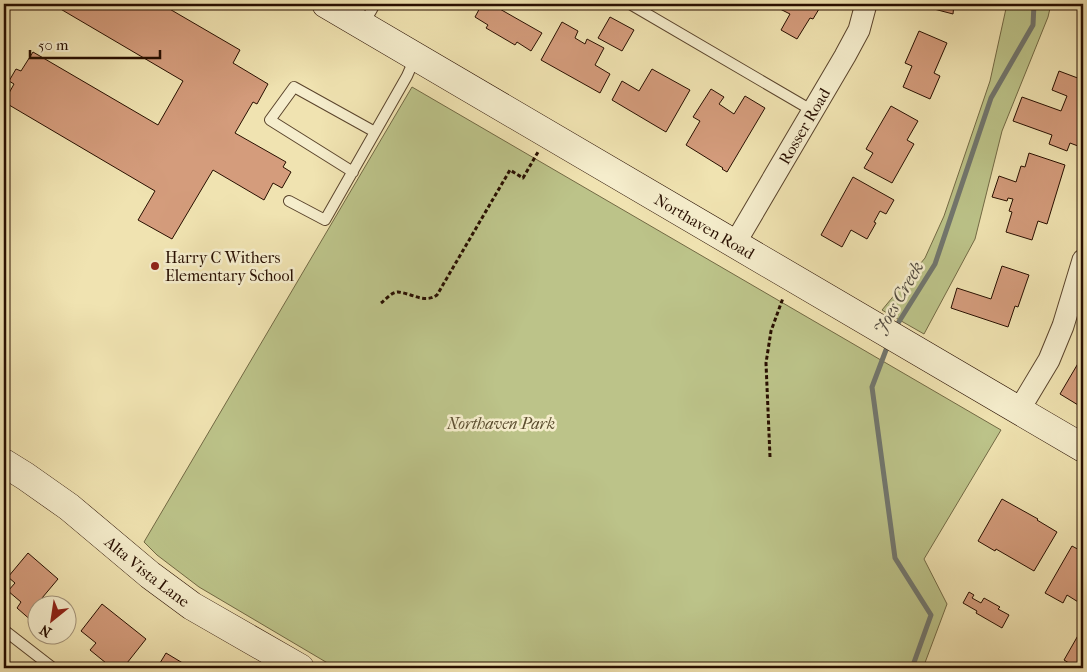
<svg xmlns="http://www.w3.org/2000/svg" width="1087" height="672" font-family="'IM FELL French Canon',serif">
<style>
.green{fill:#bcc389;stroke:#726944}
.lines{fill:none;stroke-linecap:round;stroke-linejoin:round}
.stream{stroke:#71766e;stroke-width:5}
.building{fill:#d49c7c;stroke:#280f00}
.lane-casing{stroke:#5a442c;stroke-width:12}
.street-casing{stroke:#5a442c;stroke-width:23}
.secondary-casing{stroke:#280f00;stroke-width:29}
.path{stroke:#280f00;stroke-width:3;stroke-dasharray:4 2.5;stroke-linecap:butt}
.lane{stroke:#f5edcc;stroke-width:10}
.street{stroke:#f5edcc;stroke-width:21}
.secondary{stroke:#f5edcc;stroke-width:28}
.poi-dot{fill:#8f2418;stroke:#f5edcc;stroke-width:2}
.labels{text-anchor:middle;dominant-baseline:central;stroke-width:5;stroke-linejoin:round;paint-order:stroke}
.street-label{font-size:16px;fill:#280f00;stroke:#f5edcc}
.poi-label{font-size:16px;fill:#280f00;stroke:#f5edcc;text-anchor:start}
.park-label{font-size:16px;font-style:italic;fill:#5c4e30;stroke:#f5edcc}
.water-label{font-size:18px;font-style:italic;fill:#524b40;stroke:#f5edcc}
</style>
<rect width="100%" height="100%" fill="#f0e3b1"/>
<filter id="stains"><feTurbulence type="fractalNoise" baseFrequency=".004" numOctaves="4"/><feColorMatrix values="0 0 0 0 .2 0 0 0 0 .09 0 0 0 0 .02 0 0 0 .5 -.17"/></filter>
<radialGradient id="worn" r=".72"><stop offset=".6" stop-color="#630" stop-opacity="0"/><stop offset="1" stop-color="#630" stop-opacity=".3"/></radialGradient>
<path class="green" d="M1007 4H1051L1048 17 1002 131 975 239 924 334 882 310 925 258 944 216 990 81Z
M412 87 1001 430 924 559 947 604 923 668H336L199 587 157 555 144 542Z"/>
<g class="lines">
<path class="stream" d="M895 328 935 264 991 98 1033 25 1034 4
M889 342 872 387 895 558 931 615 912 668"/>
</g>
<path class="building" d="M52 4H161L240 50 233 63 268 84 257 104 253 102 235 133 286 162 283 167 291 172 282 188 273 183 264 200 213 170 172 239 138 220 155 191 4 102 14 84 9 81 16 69 21 71 33 52 158 125 183 81Z
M482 4H491L542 33 531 51 517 42 515 45 486 28 488 25 475 17Z
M778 4H822L813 19 810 18 797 39 781 30 790 14 776 7Z
M935 4H954L953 14 934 9Z
M610 17 634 30 622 51 598 38Z
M562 22 578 31 575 38 585 44 587 39 604 48 595 65 610 74 600 93 541 60Z
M919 31 947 43 934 73 940 76 930 99 903 87 912 66 905 63Z
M652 69 690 90 666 132 612 100 622 81 639 91Z
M1059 71 1083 80 1082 107 1083 108V130L1078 146 1070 143 1067 151 1049 144 1052 135 1013 121 1022 97 1061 111 1067 96 1052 90Z
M711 89 724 97 719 104 734 114 745 96 765 108 727 172 722 169 723 168 686 145 700 121 693 117Z
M891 106 918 121 907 140 914 144 892 183 864 168 873 153 866 149Z
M1029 153 1065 165 1047 224 1038 221 1032 240 1006 232 1012 212 1009 211 1013 199 1008 198 1007 201 992 197 999 176 1016 182 1021 166 1025 167Z
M853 177 894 200 886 214 880 211 874 222 876 223 867 239 851 230 842 247 821 235Z
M1002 266 1029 275 1018 307 1015 306 1008 327 951 308 957 288 991 299Z
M1083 355V408L1060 394Z
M1002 499 1038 519 1037 520 1057 532 1034 571 996 549 995 551 978 541Z
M1072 546 1083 552V605L1067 595 1063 603 1045 593Z
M28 553 58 579 42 598 49 604H38V617L33 622 17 608 21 602 8 591 15 583 8 577Z
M969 592 974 595 972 598 981 603 984 598 1000 607 998 609 1009 615 1002 628 976 613 977 611 963 603Z
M102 604 146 639 127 663 131 667 130 668H102L106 663 90 650 96 643 81 631Z
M1080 632 1083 634V668H1077L1064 660Z
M166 653 191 668H157Z"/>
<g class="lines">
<g class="lane-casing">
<path id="lane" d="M630 4 813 111
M363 25 375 4
M353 172 270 120 294 87 375 132
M289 201 325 220 407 76 415 58
M4 630 53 668"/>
</g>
<g class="street-casing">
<g id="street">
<path id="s1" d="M734 245 845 56 859 30 866 4"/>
<path d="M1019 410 1049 360 1063 326 1083 260"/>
</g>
</g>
<g class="secondary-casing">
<g id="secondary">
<path id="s2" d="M326 4 1083 448"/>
<path id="s3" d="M4 463 25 476 69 507 150 575 192 606 300 668"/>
</g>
</g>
<path class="path" d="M381 303C386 299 392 292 398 292 411 293 425 304 437 295L510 170 523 178 538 152
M770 457 766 363 771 331 783 298"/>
<use href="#lane" class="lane"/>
<use href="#street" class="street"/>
<use href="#secondary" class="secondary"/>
</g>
<circle class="poi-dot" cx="155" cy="266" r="5"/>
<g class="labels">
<g class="street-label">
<text stroke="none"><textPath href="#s1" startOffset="138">Rosser Road</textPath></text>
<text stroke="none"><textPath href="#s2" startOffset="439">Northaven Road</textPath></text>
<text stroke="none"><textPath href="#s3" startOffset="180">Alta Vista Lane</textPath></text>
</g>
<g class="poi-label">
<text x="165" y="257">Harry C Withers<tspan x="165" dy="18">Elementary School</tspan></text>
</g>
<g class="park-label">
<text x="501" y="423">Northaven Park</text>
</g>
<g class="water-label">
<text transform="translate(899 298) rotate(-60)">Joes Creek</text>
</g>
</g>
<rect width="1087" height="672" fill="none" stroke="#f0e3b1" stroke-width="20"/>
<rect x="5" y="5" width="1077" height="662" fill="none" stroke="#280f00" stroke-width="2.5"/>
<rect x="10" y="10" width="1067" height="652" fill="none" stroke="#280f00"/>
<g transform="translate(52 620) rotate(210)"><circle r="24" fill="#f5edcc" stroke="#a3947a"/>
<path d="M0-4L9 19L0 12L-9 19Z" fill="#8f2418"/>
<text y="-8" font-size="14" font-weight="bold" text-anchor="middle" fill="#280f00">N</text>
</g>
<path d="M30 50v8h130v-8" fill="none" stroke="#280f00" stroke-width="2.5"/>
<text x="38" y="50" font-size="15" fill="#280f00" stroke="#f5edcc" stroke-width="4" paint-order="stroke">50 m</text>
<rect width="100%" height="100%" filter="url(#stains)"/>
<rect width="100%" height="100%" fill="url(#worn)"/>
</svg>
